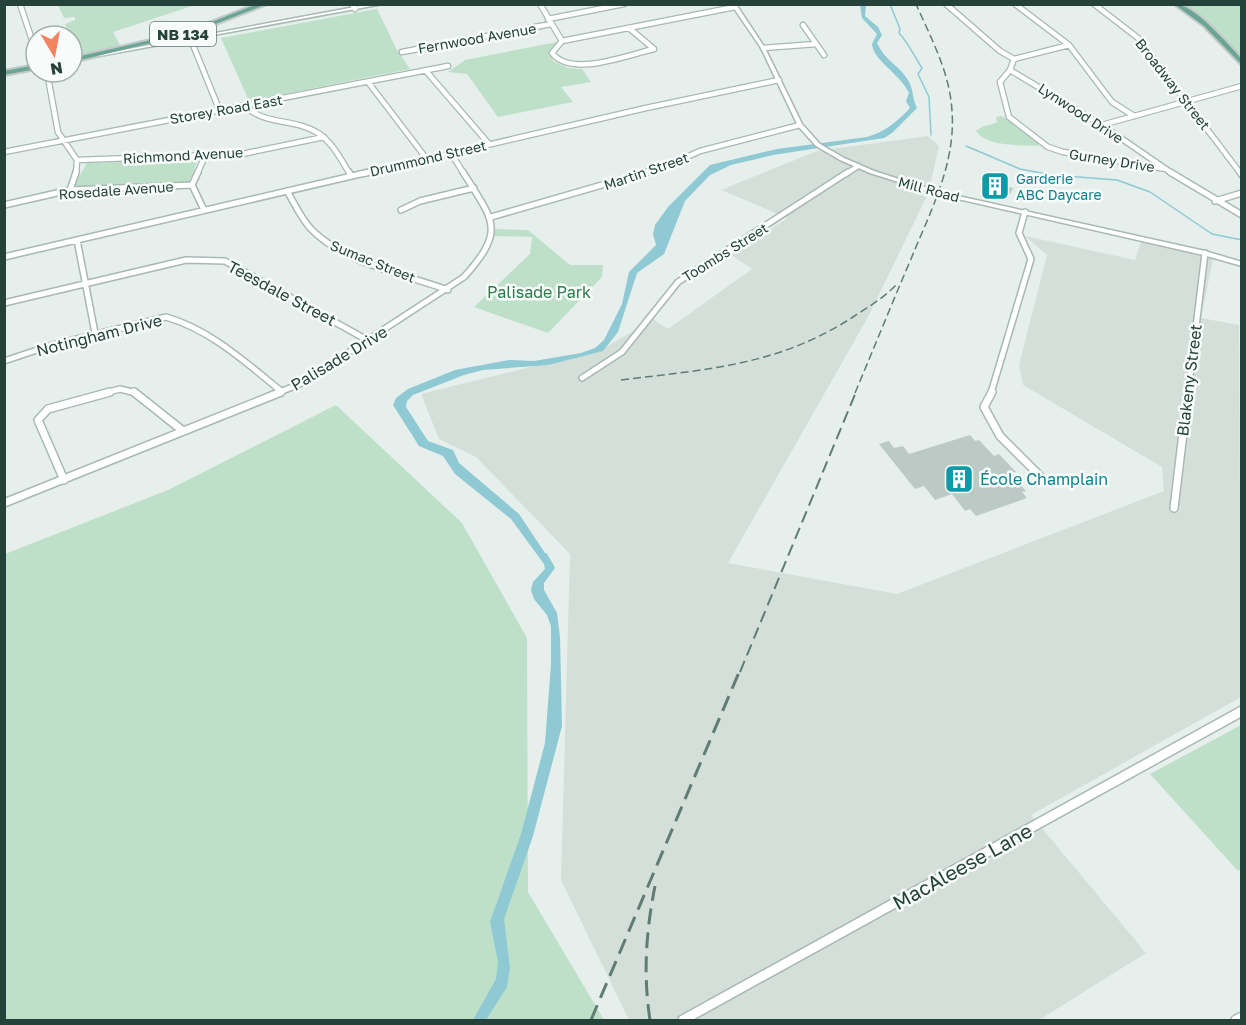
<svg xmlns="http://www.w3.org/2000/svg" width="1246" height="1025" font-family="'Golos Text',sans-serif">
<style>
.built{fill:#d4dfda}
.green{fill:#bfe0c8}
.water{fill:#8ec9d4}
.lines{fill:none;stroke-linecap:round;stroke-linejoin:round}
.stream-far1{stroke:#8ec9d4;stroke-width:1.5}
.stream{stroke:#8ec9d4;stroke-width:2}
.building{fill:#bbcac4}
.minor-far3-casing{stroke:#a8b8b2;stroke-width:7}
.minor-far2-casing{stroke:#a8b8b2;stroke-width:8}
.minor-far1-casing{stroke:#a8b8b2;stroke-width:10}
.minor-casing{stroke:#a8b8b2;stroke-width:12}
.tertiary-casing{stroke:#a8b8b2;stroke-width:3}
.primary-casing{stroke:#c2cac8;stroke-width:4}
.minor-far3{stroke:#fff;stroke-width:4.5}
.minor-far2{stroke:#fff;stroke-width:5}
.minor-far1{stroke:#fff;stroke-width:7}
.minor{stroke:#fff;stroke-width:9}
.tertiary{fill:#fff;fill-rule:evenodd}
.primary{fill:#6aa596;fill-rule:evenodd}
.rail-far2{stroke:#5f7d75;stroke-width:1.5;stroke-dasharray:8 4;stroke-linecap:butt}
.rail-far1{stroke:#5f7d75;stroke-width:2;stroke-dasharray:12 6;stroke-linecap:butt}
.rail{stroke:#5f7d75;stroke-width:3;stroke-dasharray:16 8;stroke-linecap:butt}
.labels{text-anchor:middle;dominant-baseline:central;stroke-width:5;stroke-linejoin:round;paint-order:stroke}
.far-street-label{font-size:14px;fill:#24423a;stroke:#f7fbf9}
.far-culture-label{font-size:14px;fill:#0d838f;stroke:#f7fbf9;text-anchor:start}
.shield{fill:#f7fbf9;stroke:#637a73;stroke-width:1.5}
.shield-label{font-size:15px;font-weight:bold;fill:#24423a}
.park-label{font-size:16px;fill:#2d7a4b;stroke:#f7fbf9}
.street-label{font-size:16px;fill:#24423a;stroke:#f7fbf9}
.culture-label{font-size:16px;fill:#0d838f;stroke:#f7fbf9;text-anchor:start}
.near-street-label{font-size:20px;fill:#24423a;stroke:#f7fbf9}
</style>
<rect width="100%" height="100%" fill="#e6efeb"/>
<path class="built" d="M928 136 939 146 928 194 868 317 728 563 897 594 1164 491 1162 467 1023 385 1019 365 1047 255 1025 236 1135 260 1141 242 1213 259 1201 318 1239 325 1241 697 1031 815 1146 953 1039 1020H629L561 880 570 554 476 457 439 439 421 394 603 349 653 319 668 329 752 269 730 254 788 218 721 190 817 151Z"/>
<path class="green" d="M58 5H195L113 32 121 47 76 56 72 36H69L65 24 75 20V17L64 18Z
M1182 5H1241V57L1211 25Z
M377 9 397 50 410 69 249 101 221 38Z
M557 42 550 53 553 61 568 68 582 69 591 82 561 87 573 102 498 117 467 74 448 72 465 60Z
M1000 116 1007 118 1039 143 1038 146C1021 145 987 147 976 131 982 125 990 126 997 122L996 117Z
M198 160 188 184 73 187 87 163Z
M495 229 528 230 570 265H603L602 277 548 333 474 307 530 254 532 237 494 236Z
M336 405 462 523 527 638 528 892 604 1020H5V554L168 490Z
M1241 725 1242 869 1238 871 1150 774Z"/>
<path class="water" d="M860 5H866L865 16 878 27 882 35 877 43C887 63 898 64 908 80 914 90 912 99 917 108L892 133 884 138 773 155 731 165 710 175 685 201 664 254 637 273 618 332 603 351 548 365 483 370 464 375 413 395 407 401 406 407 428 441 453 450 459 463 519 514 555 568 544 583V590L557 613 560 637 562 726 533 836 504 919 510 968 507 987 486 1020H473L496 979 498 962 490 922 521 834 545 743 551 664V626L547 615 534 599 531 590 533 582 545 569 544 564 511 519 455 474 443 456 419 446 393 405 396 398 408 389 455 370 509 360 534 361 581 353 595 348 604 340 622 304 629 272 656 245 653 234 655 225 668 207 710 165 777 149 867 137C885 132 898 121 910 108L906 101 909 93C900 74 873 60 872 44L877 34 862 18Z"/>
<g class="lines">
<path class="stream-far1" d="M890 4 900 29 899 33C909 44 914 56 922 68L918 74 929 97 931 135
M966 146 1020 169 1052 175 1117 180 1150 192 1212 234 1242 240"/>
<path class="stream" d="M546 554 553 566"/>
</g>
<path class="building" d="M988 181 997 184 1013 188 1010 194 985 188Z
M970 435 975 441 979 440 994 456 999 454 1016 472 1010 473 1026 491 1022 492 1027 498 976 516 970 509 965 511 952 494 935 500 924 486 915 489 879 444 889 441 894 448 903 446 909 454Z"/>
<g class="lines">
<g class="minor-far3-casing">
<path id="minor-far3" d="M20 4 36 52
M352 4 355 9
M540 4 562 41
M946 4 1000 51 1014 59
M1015 4 1069 45 1112 102 1134 116
M1094 4 1138 38 1241 174
M548 19 624 4
M803 25 824 55
M191 40 219 109
M562 41 735 7
M562 41 552 53C571 78 627 55 654 49L629 28
M1069 45 1014 59 1010 70 1000 82 1009 117 1048 147 1063 152 1166 169
M763 48 816 44
M402 52 551 24
M1010 70 1102 125 1173 174
M426 71 489 144
M47 72 58 132 77 160 76 174
M368 82 426 158
M245 106C266 126 295 118 318 133 333 143 341 160 350 174
M1102 125 1242 86
M4 152 448 66
M451 153 464 174
M77 160 242 154 324 137
M197 174 205 156
M363 174 646 108 779 80
M642 174 665 167 700 151 800 125
M846 174 858 166"/>
</g>
<g class="minor-far2-casing">
<path id="minor-far2" d="M198 172 192 185 204 210
M349 172 351 176
M1170 172 1242 215
M1240 172 1242 175
M70 190 76 172
M287 191C295 204 301 219 312 230 346 264 404 274 448 290
M1215 201 1242 193
M4 205 70 190 192 185
M401 210 420 201 474 188
M491 217 647 172
M77 240 95 333
M4 257 369 172
M4 303 186 260 225 261 369 341
M4 361 49 346 166 317C211 330 245 362 281 391
M582 378 622 352 678 282 848 172
M105 393 120 389 136 393
M277 393 300 384 464 277C507 229 493 221 463 172
M991 393 1031 259 1019 233 1025 212
M1188 393 1205 253"/>
</g>
<g class="minor-far1-casing">
<path id="minor-far1" d="M134 392 183 431
M992 392 984 407 1000 436 1042 478
M64 480 38 420 48 409 110 392
M4 503 281 392
M1174 508 1188 392"/>
</g>
<g class="minor-casing">
<path id="minor" d="M683 1020 1242 711
M1236 1020 1242 1017"/>
</g>
<g class="tertiary-casing">
<path id="tertiary" d="M371 4H383L99 56 97 55Z
M731 4H736L765 48 802 124 820 144 844 158 874 171 940 192 1205 251 1242 262V266L1203 255 936 194 870 173 840 160 816 146 798 126 761 48Z"/>
</g>
<g class="primary-casing">
<path id="primary" d="M257 4H267L190 34 72 62V58L186 32Z
M1174 4C1195 4 1227 44 1242 59V65L1204 26Z
M36 65V69L4 75V71Z"/>
</g>
<use href="#minor-far3" class="minor-far3"/>
<use href="#minor-far2" class="minor-far2"/>
<use href="#minor-far1" class="minor-far1"/>
<use href="#minor" class="minor"/>
<use href="#tertiary" class="tertiary"/>
<use href="#primary" class="primary"/>
<path class="rail-far2" d="M621 380C708 369 777 366 853 317 868 307 884 298 897 284
M855 393C874 348 892 303 911 259 930 212 956 164 952 111 950 73 931 38 916 4"/>
<path class="rail-far1" d="M740 672 856 392"/>
<path class="rail" d="M591 1020 740 670
M650 1020C643 974 646 931 655 886"/>
</g>
<defs>
<g id="building-square" transform="scale(1.5)"><rect x="-9" y="-9" width="18" height="18" rx="4" fill="#0f9aa8" stroke="#f7fbf9"/><path d="M-4-6H4V6H1V3H-1V6H-4ZM-2.5-4.3h1.7v1.8h-1.7ZM.8-4.3h1.7v1.8H.8ZM-2.5-1h1.7V.8h-1.7ZM.8-1h1.7V.8H.8Z" fill="#fff"/></g>
</defs>
<g fill-rule="evenodd">
<use href="#building-square" x="995" y="186"/>
<use href="#building-square" x="959" y="479"/>
</g>
<g class="labels">
<g class="far-street-label">
<text transform="translate(477 38) rotate(-10)">Fernwood Avenue</text>
<text transform="translate(1173 84) rotate(52)">Broadway Street</text>
<text transform="translate(226 109) rotate(-10)">Storey Road East</text>
<text transform="translate(1081 113) rotate(33)">Lynwood Drive</text>
<text transform="translate(183 155) rotate(-3)">Richmond Avenue</text>
<text transform="translate(428 158) rotate(-13)">Drummond Street</text>
<text transform="translate(1112 160) rotate(9)">Gurney Drive</text>
<text transform="translate(646 171) rotate(-19)">Martin Street</text>
<text transform="translate(929 189) rotate(15)">Mill Road</text>
<text transform="translate(116 190) rotate(-4)">Rosedale Avenue</text>
<text transform="translate(725 252) rotate(-32)">Toombs Street</text>
<text transform="translate(373 261) rotate(22)">Sumac Street</text>
</g>
<g class="far-culture-label">
<text x="1016" y="178">Garderie<tspan x="1016" dy="16">ABC Daycare</tspan></text>
</g>
<rect class="shield" x="150" y="22" width="66" height="24" rx="4.5"/>
<g class="shield-label">
<text x="183" y="34">NB 134</text>
</g>
<g class="park-label">
<text x="539" y="292">Palisade Park</text>
</g>
<g class="street-label">
<text transform="translate(282 293) rotate(28)">Teesdale Street</text>
<text transform="translate(99 335) rotate(-14)">Notingham Drive</text>
<text transform="translate(339 358) rotate(-31)">Palisade Drive</text>
<text transform="translate(1189 380) rotate(-83)">Blakeny Street</text>
</g>
<g class="culture-label">
<text x="980" y="479">École Champlain</text>
</g>
<g class="near-street-label">
<text transform="translate(962 866) rotate(-29)">MacAleese Lane</text>
</g>
</g>
<rect width="1246" height="1025" fill="none" stroke="#24423a" stroke-width="12"/>
<g transform="translate(54 54) rotate(170)"><circle r="28" fill="#f7fbf9" stroke="#a3b1ad" stroke-width="1.5"/>
<path d="M0-4.5L10 22L0 15L-10 22Z" fill="#f4845f"/>
<text y="-9" font-size="16" font-weight="bold" text-anchor="middle" fill="#24423a">N</text>
</g>
</svg>
